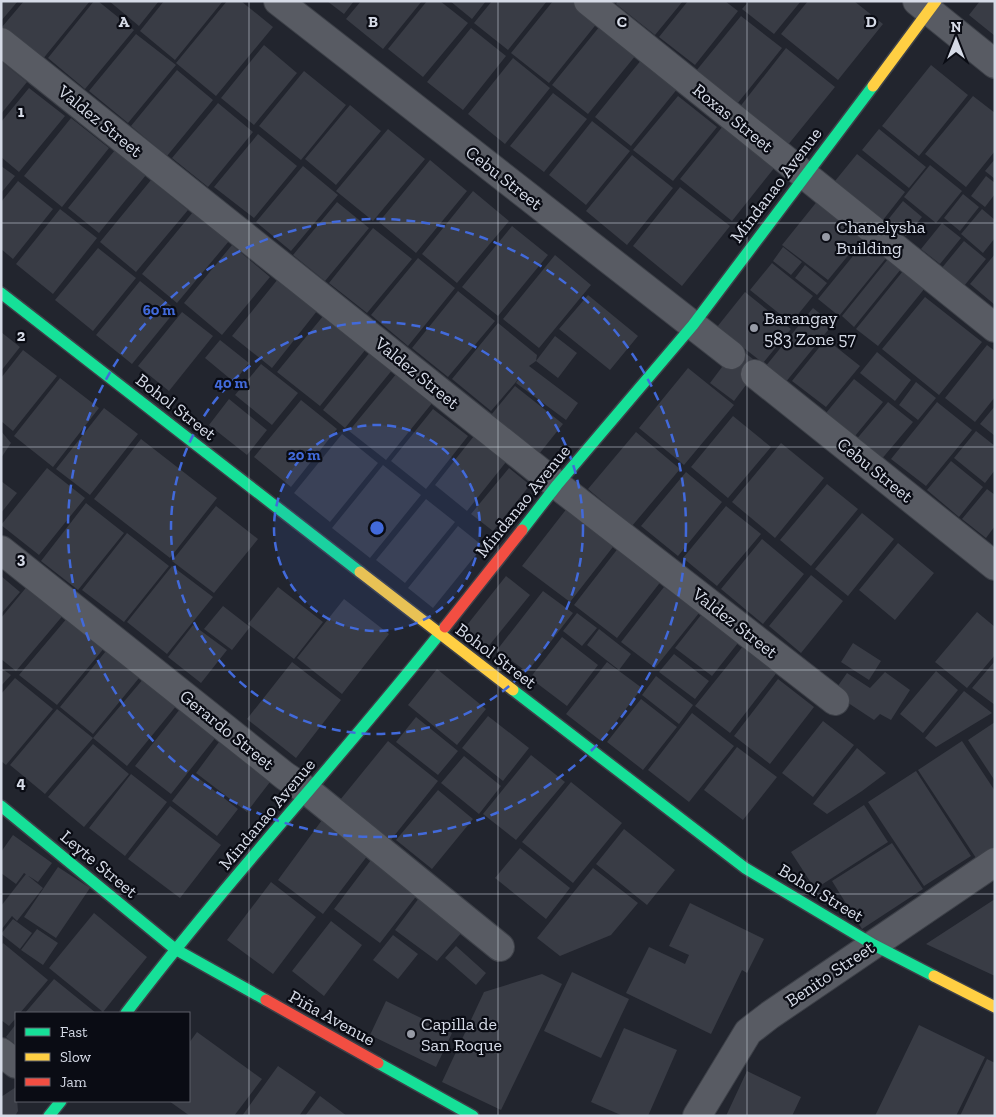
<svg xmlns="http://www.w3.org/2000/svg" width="996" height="1117" font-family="'Zilla Slab',serif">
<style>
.building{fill:#393c45}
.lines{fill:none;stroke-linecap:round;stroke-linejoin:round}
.street-casing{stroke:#3d4048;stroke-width:30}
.fast-casing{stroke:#3d4048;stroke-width:14}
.slow-casing{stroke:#3d4048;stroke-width:14}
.jam-casing{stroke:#3d4048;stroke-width:14}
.street{stroke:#585b63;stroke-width:28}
.fast{stroke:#16e098;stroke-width:11}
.slow{stroke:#ffcf43;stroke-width:11}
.jam{stroke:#f24e42;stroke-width:11}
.grid{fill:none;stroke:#d6dbe7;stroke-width:1;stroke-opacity:0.55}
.ring{fill:none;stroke:#426adb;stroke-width:2.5;stroke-dasharray:9 6}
.poi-dot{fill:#979ba6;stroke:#0a0c14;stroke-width:2}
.labels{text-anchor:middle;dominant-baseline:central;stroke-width:4.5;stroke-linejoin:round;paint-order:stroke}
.street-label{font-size:18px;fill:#d6dbe7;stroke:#0a0c14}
.poi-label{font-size:18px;fill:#d6dbe7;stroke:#0a0c14;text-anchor:start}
.grid-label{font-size:16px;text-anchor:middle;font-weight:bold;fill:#d6dbe7;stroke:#0a0c14;stroke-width:4.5;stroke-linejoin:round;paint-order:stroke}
.centre{fill:#426adb;stroke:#0a0c14;stroke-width:2.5}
.ring-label{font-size:15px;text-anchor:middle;font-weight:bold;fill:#426adb;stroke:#0a0c14;stroke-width:4.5;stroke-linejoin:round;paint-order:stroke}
</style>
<rect width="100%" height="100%" fill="#22252e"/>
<path class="building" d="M1 1H18L1 21Z
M24 1H90L42 60 2 27Z
M94 1H98L134 30 85 89 48 58Z
M109 1H159L139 26Z
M164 1H223L175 60 140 31Z
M227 1H241L273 27 216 96 176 63Z
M327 1H354L344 14Z
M361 1H422L383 49 346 19Z
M427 1H440L468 23 423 77 388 49Z
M450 1H486L472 19Z
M492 1H547L508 50 474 23Z
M553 1H572L598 22 549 83 511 53Z
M618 1H683L655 35 616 4Z
M688 1H725L738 11 695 65 659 37Z
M749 1H801L774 34 742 9Z
M808 1H854L883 24 838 80 781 34Z
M980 1H995V36L969 15Z
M741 16 782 48 737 104 696 71Z
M600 26 636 55 588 114 552 85Z
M471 28 506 56 463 110 427 82Z
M136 34 176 65 128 123 89 91Z
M264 45 297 73 254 125 221 98Z
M786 48 835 87 787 146 739 108Z
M513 58 550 88 505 144 468 114Z
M642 59 678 88 631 146 595 117Z
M1 61 27 82 1 114Z
M931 65 968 95 919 156 882 126Z
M177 70 213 100 167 156 131 126Z
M304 71 346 105 301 160 259 126Z
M29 88 65 116 19 172 1 157V122Z
M553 93 587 119 544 172 510 146Z
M678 96 717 127 673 181 633 150Z
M973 96 995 113V151L966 187 925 154Z
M218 103 253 132 208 187 172 158Z
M350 105 381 131 336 185 305 159Z
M71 118 109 148 62 207 24 176Z
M592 121 630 151 586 205 549 175Z
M723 126 775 167 732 221 680 179Z
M388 129 425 159 373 221 336 191Z
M879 129 926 167 909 188 862 150Z
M258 134 297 166 254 218 214 187Z
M115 150 146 175 99 233 68 208Z
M857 154 905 192 883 220 835 181Z
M632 155 673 188 627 245 586 211Z
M995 159V179L985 171Z
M430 160 467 191 416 253 379 222Z
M930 165 962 191 936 223 904 197Z
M1 166 15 176 1 193Z
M303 166 338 195 291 251 256 222Z
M986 176 995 183V194L985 207 971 196Z
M151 180 188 210 136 272 100 242Z
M18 181 53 209 13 259 1 249V202Z
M680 187 730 226 682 286 633 246Z
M473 191 509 221 457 283 422 254Z
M823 194 869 230 828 280 782 245Z
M963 194 979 207 960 231 944 218Z
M903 201 922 217 906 236 887 221Z
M337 202 369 228 325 281 293 255Z
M60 209 97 238 53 294 16 264Z
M982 209 995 220V238L983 253 961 234Z
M193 212 229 241 177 303 142 274Z
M942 223 961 238 940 264 921 249Z
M512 226 548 255 498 316 462 287Z
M373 228 412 259 367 313 329 283Z
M866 240 887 257 839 316 818 299Z
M964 241 986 259 964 286 941 269Z
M232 245 270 277 222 335 184 303Z
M783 247 802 262 791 275 773 261Z
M98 248 136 278 93 331 55 300Z
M995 254V305L970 284Z
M555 255 591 285 539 348 503 319Z
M418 258 455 288 408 346 371 315Z
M888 259 901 269 854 327 842 316Z
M772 263 813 296 791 323 750 290Z
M805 265 827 283 817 295 795 278Z
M903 271 925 288 878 346 856 329Z
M278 279 317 311 272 368 232 336Z
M140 281 176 310 132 364 96 335Z
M458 291 495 321 448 377 412 348Z
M745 292 791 329 763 363 717 327Z
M588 295 638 336 610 370 559 329Z
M925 297 982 342 939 395 882 349Z
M813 308 833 324 785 383 765 367Z
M182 312 213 336 169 391 138 366Z
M324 315 366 349 320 406 277 372Z
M498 323 537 355 536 361 555 336 577 353 558 378 536 361 529 366 578 403 566 420 516 383 521 376 491 411 452 379Z
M1 332 20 347 1 371Z
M826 339 860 366 826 407 792 381Z
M220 340 249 363 234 382 205 358Z
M987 345 995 351V397L975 422 945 398Z
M737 347 761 365 734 401 710 383Z
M23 350 57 376 13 431 1 421V378Z
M371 351 393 369 345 428 323 410Z
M877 352 911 380 895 401 860 373Z
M261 364 298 393 272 425 235 395Z
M688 368 734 405 684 465 639 428Z
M397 373 433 402 386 460 349 431Z
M60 378 99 408 53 467 14 436Z
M854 379 883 402 855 436 826 413Z
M916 382 936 398 918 420 899 405Z
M515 386 563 424 539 454 491 415Z
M229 399 267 430 247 455 209 425Z
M301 400 337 429 291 487 254 457Z
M888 402 913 422 880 461 855 441Z
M937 402 972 430 926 486 891 459Z
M995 406V436L980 424Z
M104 408 138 434 90 495 56 469Z
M433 409 468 436 426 489 391 461Z
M733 416 771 447 728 498 691 467Z
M1 431 11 443 1 458Z
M976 431 995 446V470L985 483 954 458Z
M636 432 680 469 632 526 588 489Z
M342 434 378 463 330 522 294 493Z
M474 436 506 462 467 511 435 485Z
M141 439 217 498 170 558 94 499Z
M781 443 824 478 775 538 732 502Z
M951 461 983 487 959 517 927 490Z
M383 465 421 495 370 558 332 528Z
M47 468 85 498 39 555 1 525Z
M509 468 530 485 493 531 471 514Z
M686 472 722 502 678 556 641 526Z
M1 481 17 493 1 513Z
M827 484 858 509 811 566 780 540Z
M987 489 995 495V526L986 538 962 519Z
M426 499 455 522 405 583 376 560Z
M86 503 124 533 78 590 41 561Z
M216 506 258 539 214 593 172 561Z
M726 506 761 534 717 586 683 558Z
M568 507 616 543 570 602 522 566Z
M862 513 894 539 848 596 815 569Z
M458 526 483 546 433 608 408 588Z
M127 533 169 566 124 622 82 590Z
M762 539 804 574 763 624 721 589Z
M898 543 934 573 895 620 859 590Z
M619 547 662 580 617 638 574 605Z
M172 566 213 597 167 654 127 622Z
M811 575 843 601 801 653 769 626Z
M1 576 20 592 1 614Z
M506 576 530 595 483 653 463 637V630Z
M29 584 65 613 16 671 1 659V618Z
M278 587 323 622 294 659 248 624Z
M664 587 699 613 655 668 621 642Z
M543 591 573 613 527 672 497 650Z
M344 599 389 634 342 694 297 658Z
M223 606 250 627 232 650 204 629Z
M977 612 995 627V655L967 688 935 662Z
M577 613 597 628 582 646 563 631Z
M701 615 738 643 712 676 675 648Z
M68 617 105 647 57 705 19 675Z
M193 625 227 650 201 683 168 657Z
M599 629 631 654 619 670 587 645Z
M562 637 598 665 567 706 530 678Z
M853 643 881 661 869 680 841 662Z
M744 645 778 671 730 733 695 706Z
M106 651 139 678 93 734 60 707Z
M674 654 709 681 695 699 659 672Z
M995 661V705L972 688Z
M292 662 341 700 296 758 247 719Z
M607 662 642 688 601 741 566 714Z
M1 668 11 675 1 686Z
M437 669 486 709 457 745 408 705Z
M936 671 958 690 923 733 900 714Z
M885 672 910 690 891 720 880 714 874 720 833 693 847 673 870 688Z
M656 676 693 705 679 724 642 695Z
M15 678 53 709 6 765 1 761V694Z
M144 678 177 705 127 766 93 738Z
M778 679 814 707 770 764 734 736Z
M964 691 992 713 936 747 925 738Z
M641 699 677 727 643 770 607 742Z
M57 709 93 738 45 794 10 765Z
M180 709 216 737 171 794 135 766Z
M692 713 734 746 689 802 648 770Z
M488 716 529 748 503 781 462 748Z
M416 717 458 751 438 775 396 742Z
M823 721 854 745 813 797 782 773Z
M995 722V781L968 740Z
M388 741 438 781 390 841 340 800Z
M962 741 995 791V850L978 861 918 770Z
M219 742 270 782 247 812 196 773Z
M93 744 129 774 84 827 48 797Z
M737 747 777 777 743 820 704 790Z
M857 748 886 773 862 791 827 814 813 804Z
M531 755 565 782 516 840 483 814Z
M464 756 501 786 479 814 441 783Z
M916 771 971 856 924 886 868 802Z
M131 774 167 802 125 856 89 828Z
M193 774 238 809 217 836 172 801Z
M571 782 622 823 573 883 522 842Z
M438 790 473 819 432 869 396 840Z
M864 805 888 842 815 889 791 852Z
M170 806 221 845 180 898 128 859Z
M322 820 368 855 323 914 278 880Z
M624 829 675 870 647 905 596 864Z
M13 835 52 863 38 882 24 873 16 884 1 873V852Z
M892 843 923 889 862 929 832 881Z
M520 848 570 888 546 919 495 878Z
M374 856 421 890 380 943 334 909Z
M58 867 90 888 56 938 24 917Z
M593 868 638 903 611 935 560 956 537 938Z
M26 874 43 888 17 921 12 916 1 930V906Z
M271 882 316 917 273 974 227 940Z
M419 898 463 931 437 961 395 930Z
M995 899V976L926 944Z
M690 903 764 939 747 973 742 970 711 1034 626 993 649 947 685 964 689 955 669 946Z
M94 913 147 957 103 1012 49 968Z
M13 919 32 933 20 949 1 934Z
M331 921 362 945 324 996 292 971Z
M37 929 58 943 43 965 21 950Z
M393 935 418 954 398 979 373 960Z
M3 943 48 980 20 1013H16V1018L9 1026 1 1020V946Z
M456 946 486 973 476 985 445 958Z
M572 972 629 999 601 1058 544 1031Z
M542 974 562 984 501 1110 442 1082 484 992Z
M54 979 96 1013H25Z
M386 1001 452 1033 436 1067 370 1035Z
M16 1024V1045L6 1037Z
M919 1025 985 1057 956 1116H875Z
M624 1028 677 1050 648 1116H623L591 1102Z
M197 1032 262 1079 234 1116H190L169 1101H189V1043Z
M987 1059 995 1063V1116H960Z
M278 1066 316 1092 299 1116H242Z
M747 1071 801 1097 792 1116H726Z
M16 1087 18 1111 15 1116H1V1097Z
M320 1096 347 1116H305Z"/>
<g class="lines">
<g class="street-casing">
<path id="street" d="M278 1 731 355
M588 1 995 328
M917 1 995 64
M1 42 557 485 835 701
M755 374 995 566
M1 550 285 776 309 792 500 947
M1 1052 16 1064
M697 1116 748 1032 770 1015 995 862"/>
</g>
<g class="fast-casing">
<path id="fast" d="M1 293 360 572
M522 530 557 485 693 325 873 86
M513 690 745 868 874 945 934 976
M1 806 175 949 266 1000
M126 1013C227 880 341 758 445 627
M378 1063 473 1116
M49 1116 61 1101"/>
</g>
<g class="slow-casing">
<path id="slow" d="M873 86 936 1
M360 572 513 690
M934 976 995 1007"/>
</g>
<g class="jam-casing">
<path id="jam" d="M445 627 522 530
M266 1000 378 1063"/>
</g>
<use href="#street" class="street"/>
<use href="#fast" class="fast"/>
<use href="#slow" class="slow"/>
<use href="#jam" class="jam"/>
</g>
<path class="grid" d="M249 1V1116M498 1V1116M747 1V1116M1 223H995M1 447H995M1 670H995M1 894H995"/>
<circle cx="377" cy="528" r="103" fill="#426adb" fill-opacity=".12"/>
<g class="ring">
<circle cx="377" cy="528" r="103"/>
<circle cx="377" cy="528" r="206"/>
<circle cx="377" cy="528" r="309"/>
</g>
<g class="poi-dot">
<circle cx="826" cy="237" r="5"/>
<circle cx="754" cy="328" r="5"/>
<circle cx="411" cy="1034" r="5"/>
</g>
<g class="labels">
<g class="street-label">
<text transform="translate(733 118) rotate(39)">Roxas Street</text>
<text transform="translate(100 121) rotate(39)">Valdez Street</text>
<text transform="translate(504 178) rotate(38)">Cebu Street</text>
<text transform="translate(776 185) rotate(-53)">Mindanao Avenue</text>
<text transform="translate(417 373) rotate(39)">Valdez Street</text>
<text transform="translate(176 407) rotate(38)">Bohol Street</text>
<text transform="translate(875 470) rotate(39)">Cebu Street</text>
<text transform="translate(523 501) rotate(-51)">Mindanao Avenue</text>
<text transform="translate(735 623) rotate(38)">Valdez Street</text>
<text transform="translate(496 656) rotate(37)">Bohol Street</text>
<text transform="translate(227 730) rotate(39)">Gerardo Street</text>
<text transform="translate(267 814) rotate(-50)">Mindanao Avenue</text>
<text transform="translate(99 864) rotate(40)">Leyte Street</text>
<text transform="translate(821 893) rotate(31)">Bohol Street</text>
<text transform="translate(830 974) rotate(-34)">Benito Street</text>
<text transform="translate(332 1018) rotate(29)">Piña Avenue</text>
</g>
<g class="poi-label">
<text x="836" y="227">Chanelysha<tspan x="836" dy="21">Building</tspan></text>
<text x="764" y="318">Barangay<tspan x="764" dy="21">583 Zone 57</tspan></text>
<text x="421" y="1024">Capilla de<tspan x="421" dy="21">San Roque</tspan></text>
</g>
</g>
<g class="grid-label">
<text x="124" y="27">A</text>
<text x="373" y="27">B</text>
<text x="622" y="27">C</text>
<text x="871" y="27">D</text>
<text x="21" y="117">1</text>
<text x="21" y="341">2</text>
<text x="21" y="564">3</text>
<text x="21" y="788">4</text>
</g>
<circle cx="377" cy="528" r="8" class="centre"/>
<g class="ring-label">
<text x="159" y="315">60 m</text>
<text x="231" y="388">40 m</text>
<text x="304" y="460">20 m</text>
</g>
<rect width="996" height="1117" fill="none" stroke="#d6dbe7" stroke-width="5"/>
<rect x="15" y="1012" width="175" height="90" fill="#0a0c14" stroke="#5c5f68"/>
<rect x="25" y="1028" width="25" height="8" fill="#16e098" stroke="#5c5f68"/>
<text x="60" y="1037" font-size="15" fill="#d6dbe7">Fast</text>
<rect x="25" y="1053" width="25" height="8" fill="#ffcf43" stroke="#5c5f68"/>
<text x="60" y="1062" font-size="15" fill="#d6dbe7">Slow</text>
<rect x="25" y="1078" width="25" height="8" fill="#f24e42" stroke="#5c5f68"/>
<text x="60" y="1087" font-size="15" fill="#d6dbe7">Jam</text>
<g transform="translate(956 40)" stroke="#0a0c14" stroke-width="4" paint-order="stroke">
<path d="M0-4L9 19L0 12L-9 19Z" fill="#d6dbe7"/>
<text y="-8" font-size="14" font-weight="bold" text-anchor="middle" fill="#d6dbe7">N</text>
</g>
</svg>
